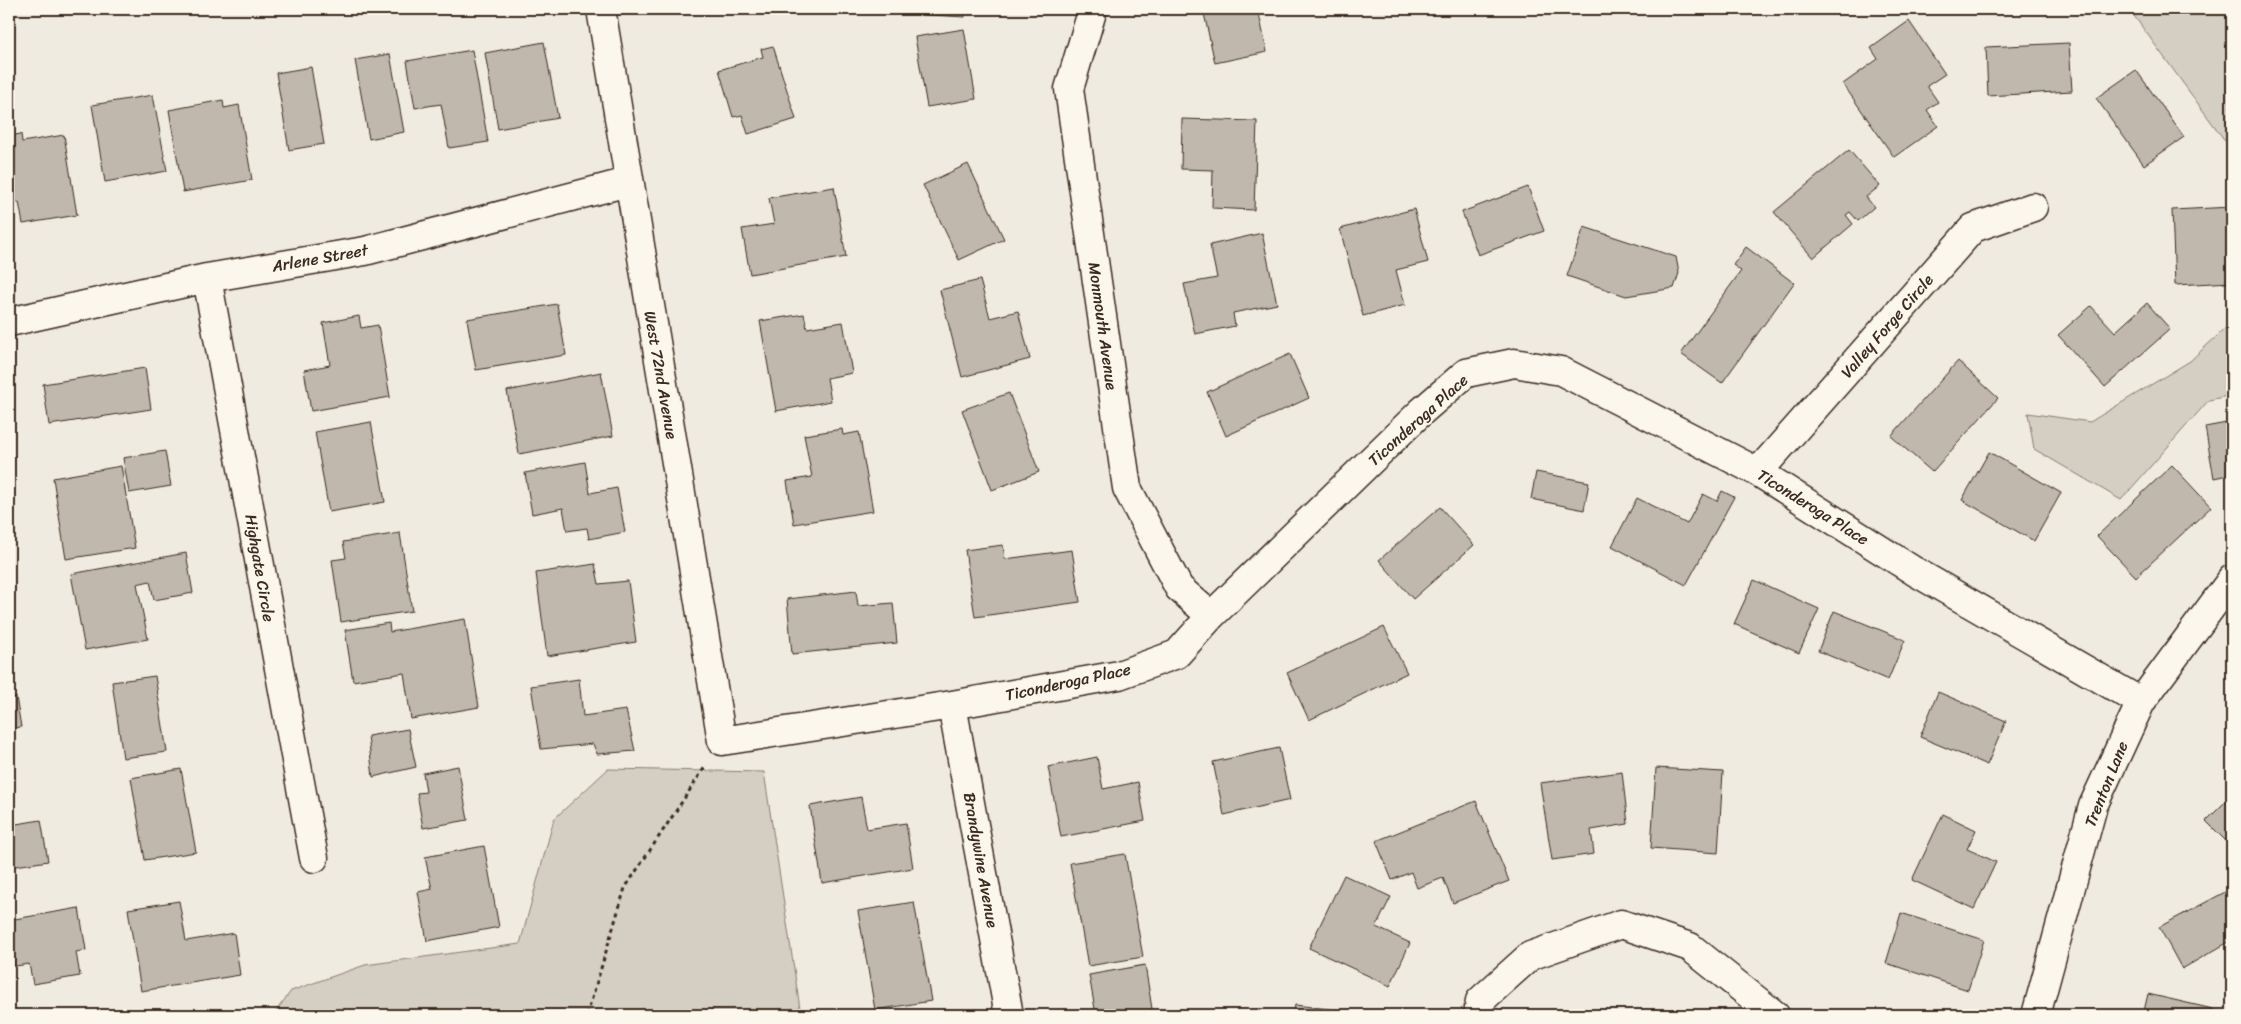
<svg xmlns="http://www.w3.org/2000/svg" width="2241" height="1024" font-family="Sriracha,sans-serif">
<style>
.green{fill:#d5cec3;stroke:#887c70}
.building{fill:#c0b8ad;stroke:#3b2a1e}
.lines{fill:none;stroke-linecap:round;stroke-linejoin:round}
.street-casing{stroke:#3b2a1e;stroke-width:31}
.path{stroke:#3b2a1e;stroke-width:3;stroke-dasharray:4 4;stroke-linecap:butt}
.street{stroke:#fbf7ec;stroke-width:28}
.labels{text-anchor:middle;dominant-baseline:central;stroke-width:4;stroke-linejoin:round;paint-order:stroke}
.street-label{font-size:16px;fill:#3b2a1e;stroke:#fbf7ec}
</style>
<rect width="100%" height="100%" fill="#f0ebe0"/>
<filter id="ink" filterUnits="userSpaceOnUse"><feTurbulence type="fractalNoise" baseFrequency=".02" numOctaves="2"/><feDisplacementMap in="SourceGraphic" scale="10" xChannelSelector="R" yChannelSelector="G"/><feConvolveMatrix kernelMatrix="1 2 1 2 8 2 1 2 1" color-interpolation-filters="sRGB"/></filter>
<g filter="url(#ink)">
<path class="green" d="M2129 9H2232V154L2231 149Z
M2232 322V395L2209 400 2121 500 2034 449 2028 413 2090 422 2190 361Z
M608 769 764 772 801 1015H273L291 991 365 965 520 944 554 819Z"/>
<path class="building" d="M915 9H965V17L914 14Z
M1203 9H1258L1267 52 1215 63Z
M1909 21 1945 74 1927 86 1938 102 1927 110 1938 126 1894 157 1843 84 1878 59 1871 48Z
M964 29 976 99 927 107 915 37Z
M544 42 558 118 498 129 485 53Z
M2069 43 2072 91 1988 96 1986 47Z
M773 46 796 119 748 134 742 115 733 117 719 70 763 57 761 49Z
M472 50 488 142 449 148 441 104 415 108 407 61Z
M390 54 404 132 369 139 355 60Z
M311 67 324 144 289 150 276 73Z
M2136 70 2184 137 2144 165 2096 98Z
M153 95 167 171 105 182 92 105Z
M223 100 224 108 239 105 252 180 183 192 169 110Z
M1182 119 1257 121 1254 210 1212 208 1213 170 1181 169Z
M21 134 22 142 64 135 77 215 23 224 19 202 9 204V136Z
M1849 150 1880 186 1866 197 1874 207 1858 221 1850 212 1846 215 1853 224 1813 258 1774 212Z
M968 164 1004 239 959 260 923 185Z
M834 187 846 257 750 274 742 229 774 224 769 198Z
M1528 187 1544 231 1478 255 1462 212Z
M2232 207V282L2175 285 2172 210Z
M1414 209 1428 262 1396 270 1405 305 1363 316 1340 229Z
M1584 227 1676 257 1679 273 1674 288 1626 296 1567 276Z
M1262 233 1277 304 1233 313 1235 326 1195 334 1184 284 1217 278 1210 245Z
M1746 247 1794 283 1722 383 1681 354 1741 271 1733 265Z
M980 280 990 318 1018 311 1030 359 962 377 940 290Z
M2147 303 2170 329 2105 387 2058 335 2091 306 2115 332Z
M557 304 566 355 476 370 467 319Z
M804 314 807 328 843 322 852 373 827 378 831 401 776 411 760 321Z
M359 316 361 328 378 325 390 397 311 411 304 370 330 365 323 323Z
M1290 354 1309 398 1226 436 1207 392Z
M1958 361 1998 398 1932 472 1891 436Z
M145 368 151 409 49 425 43 384Z
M601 372 613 436 519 454 507 391Z
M1009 393 1039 472 992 490 962 410Z
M371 422 385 502 329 512 315 432Z
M2232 422V474L2214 478 2205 427Z
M842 429 843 435 859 432 873 511 794 524 787 481 812 477 804 435Z
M165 451 171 486 129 493 123 458Z
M1989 452 2061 493 2034 541 1962 500Z
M585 462 590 493 617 488 625 532 589 539 587 528 567 531 563 508 532 514 525 473Z
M2172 465 2211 507 2136 577 2097 536Z
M121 466 135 548 66 559 53 478Z
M1536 472 1589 482 1584 510 1531 499Z
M1722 491 1734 497 1686 585 1612 546 1637 498 1687 524 1703 494 1717 501Z
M1440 507 1474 545 1413 599 1379 560Z
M400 533 412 611 341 622 332 560 346 558 343 542Z
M1003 545 1005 559 1072 550 1080 602 975 617 965 550Z
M186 553 193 593 154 600 150 581 137 584 148 639 85 650 71 574Z
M595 564 599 584 628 581 636 642 547 656 536 573Z
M1754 580 1819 609 1799 653 1734 624Z
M856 591 858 606 893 603 897 643 792 654 787 599Z
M1834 611 1905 640 1888 680 1818 651Z
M465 619 479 707 411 719 404 673 353 681 345 630 389 623 390 632Z
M1384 627 1407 673 1309 720 1287 673Z
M155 676 167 752 123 758 112 682Z
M579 679 583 716 626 710 635 751 597 754 593 744 541 749 531 686Z
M1938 692 2006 721 1987 765 1920 737Z
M16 697 21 727 9 729V698Z
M408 729 416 767 373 777 368 736Z
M1279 748 1290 800 1224 815 1213 762Z
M1097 757 1103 789 1138 782 1145 821 1061 837 1048 767Z
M458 766 468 820 423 828 417 793 426 792 423 773Z
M1656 768 1723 772 1718 853 1651 848Z
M181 769 196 852 145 860 131 778Z
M1622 772 1628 824 1591 830 1594 854 1552 860 1540 783Z
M2232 795V847L2206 821Z
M861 797 867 829 906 823 913 868 822 883 810 806Z
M1476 801 1509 881 1453 903 1443 878 1417 888 1411 872 1392 880 1376 841Z
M1943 814 1976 830 1967 849 1996 862 1974 909 1912 880Z
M9 815 10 825 41 820 48 861 9 867Z
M484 846 499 927 427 941 418 892 432 889 425 857Z
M1125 854 1143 957 1088 966 1070 863Z
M1344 875 1391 897 1376 927 1410 943 1390 986 1309 948Z
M2229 890 2232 897V940L2182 969 2159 927Z
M179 901 186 941 234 933 240 975 141 991 128 909Z
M914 902 931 1001 875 1010 858 911Z
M79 908 86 950 76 952 80 976 33 984 29 964 9 967V920Z
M1901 913 1984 940 1968 990 1886 963Z
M1145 965 1153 1015H1096L1089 975Z
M2148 994 2213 1009 2211 1015H2143Z
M1295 1005 1346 1011V1015H1293Z"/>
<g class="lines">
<g class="street-casing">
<path id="street" d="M601 9 722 741 952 705 1119 675 1177 654 1211 616 1421 412 1466 373 1514 363 1561 371 1758 472 1914 571 2141 702
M1092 12 1069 89 1127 488 1179 588 1211 616
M207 278 314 858
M9 322 207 278 365 251 628 182
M1758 472 1973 228 2033 207
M952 705 1009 1015
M1478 1015 1480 1001 1530 956 1621 924 1690 947 1775 1015
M2036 1015 2093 806 2141 702 2232 579"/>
</g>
<path class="path" d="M587 1015 625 888 705 767"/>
<use href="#street" class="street"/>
</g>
</g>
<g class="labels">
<g class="street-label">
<text transform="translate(320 258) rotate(-10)">Arlene Street</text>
<text transform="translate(1103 326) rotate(82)">Monmouth Avenue</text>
<text transform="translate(1887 326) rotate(-49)">Valley Forge Circle</text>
<text transform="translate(661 375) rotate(80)">West 72nd Avenue</text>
<text transform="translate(1418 420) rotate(-42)">Ticonderoga Place</text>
<text transform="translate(1813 507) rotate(32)">Ticonderoga Place</text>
<text transform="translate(260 568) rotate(80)">Highgate Circle</text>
<text transform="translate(1068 682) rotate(-12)">Ticonderoga Place</text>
<text transform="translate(2106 784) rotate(-68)">Trenton Lane</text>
<text transform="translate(981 860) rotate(80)">Brandywine Avenue</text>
</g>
</g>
<rect width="2241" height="1024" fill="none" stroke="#fbf7ec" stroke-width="30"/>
<rect x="15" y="15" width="2211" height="994" fill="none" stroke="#3b2a1e" stroke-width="2" filter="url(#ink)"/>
</svg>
